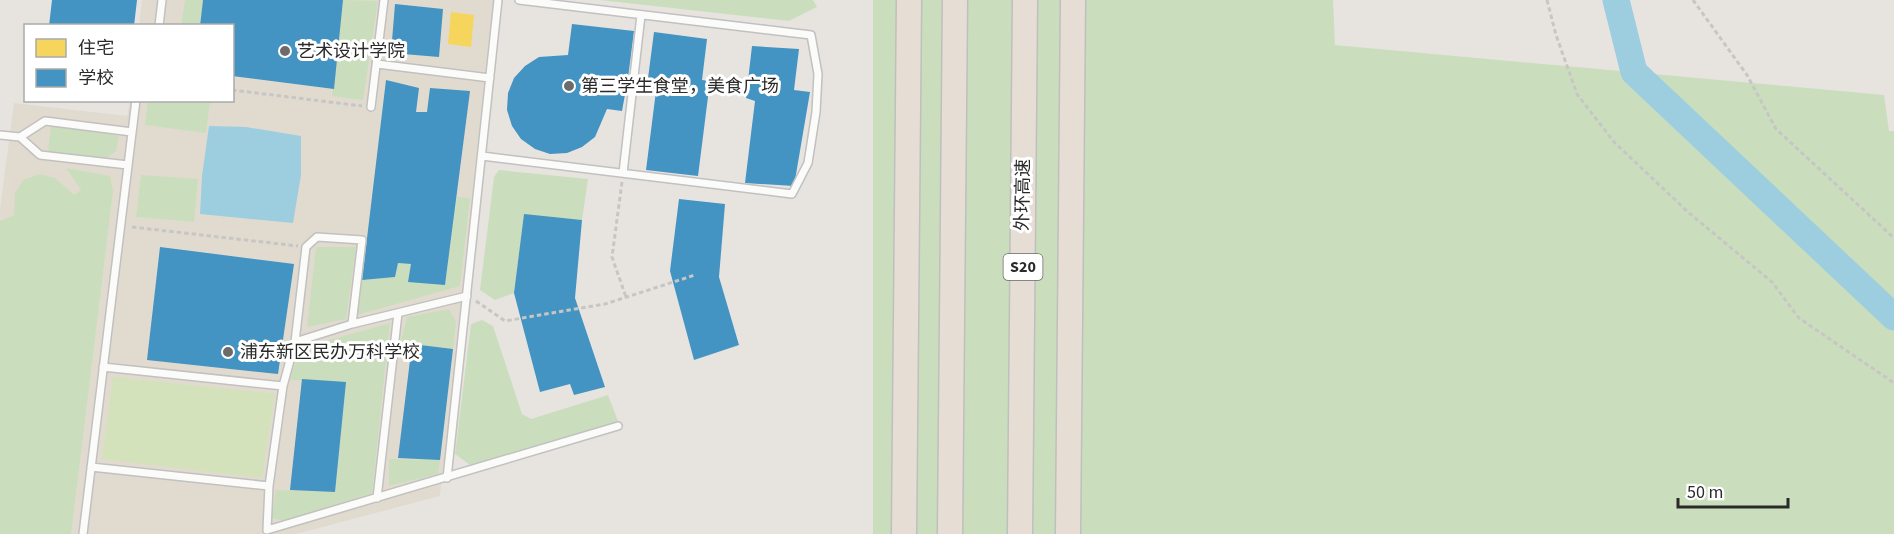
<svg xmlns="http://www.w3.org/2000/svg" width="1894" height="534" font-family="'Source Sans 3','Noto Sans SC',sans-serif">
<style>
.education{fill:#e1dbcf}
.green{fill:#cadebd}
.pitch{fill:#d3e2bb}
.water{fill:#9ccee0}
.homes{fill:#f6d55c}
.schools{fill:#4393c3}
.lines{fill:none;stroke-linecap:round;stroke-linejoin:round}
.river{stroke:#9ccee0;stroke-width:27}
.service-casing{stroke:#c2c0c0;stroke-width:10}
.motorway-casing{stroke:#bfbfbd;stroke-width:27}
.path{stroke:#c6c6c5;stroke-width:3;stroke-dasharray:4.5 3;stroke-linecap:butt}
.service{stroke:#fbfbfa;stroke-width:7}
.motorway{stroke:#e6ddd5;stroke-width:24}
.poi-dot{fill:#6c6b6a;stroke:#fff;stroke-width:2}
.labels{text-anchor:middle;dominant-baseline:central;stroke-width:6;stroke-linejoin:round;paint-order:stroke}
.shield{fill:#fff;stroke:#6a6a6a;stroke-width:1.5}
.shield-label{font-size:16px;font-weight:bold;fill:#2a2a2a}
.poi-label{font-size:18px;fill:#2a2a2a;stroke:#fff;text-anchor:start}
.street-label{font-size:18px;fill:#2a2a2a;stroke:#fff}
</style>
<rect width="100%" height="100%" fill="#e7e4e0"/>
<path class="education" d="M142 0H493L440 496 296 534H0V209L14 103 127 116 130 101 232 100V26L139 25Z"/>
<path class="green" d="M185 0H203L200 25 181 26Z
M343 0 378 1 363 100 332 96Z
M600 0H813L817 7 789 21Z
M873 0H1333L1335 45 1884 95 1889 131H1894V534H873Z
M148 101H210L206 133 145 125Z
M51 125 111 133 119 137 116 151 105 159 48 152Z
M66 168 110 176 113 191 71 534H0V221L14 215 15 193 23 180 40 174 55 178 74 195 81 190Z
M499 170 588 179 582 220 524 215 514 293 495 300 480 290 494 177Z
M141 175 198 179 194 222 136 217Z
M457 197 470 198 460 286 357 315 362 280 395 277 398 263 411 264 409 282 445 285Z
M316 247H356L346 319 307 327Z
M449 309 456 322 453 349 412 344 399 349 407 317Z
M482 320 493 326 522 414 531 419 608 395 618 421 473 467 455 454 471 324Z
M390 323 372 493 285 521 271 518 276 490 335 492 346 383 290 380 297 357 309 346Z
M389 459 440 460 438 474 389 486Z"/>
<path class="pitch" d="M113 377 275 394 262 478 102 459Z"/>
<path class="water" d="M209 126 246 127 301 136V175L293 223 200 214 202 176Z"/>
<path class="homes" d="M451 12 474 15 471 47 448 44Z"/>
<path class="schools" d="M52 0H137L134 26H49Z
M203 0H343L334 89 232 76V26H200Z
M395 4 443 9 439 57 391 53Z
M572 24 634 31 628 78 622 111 607 109 595 137 582 147 567 153 550 154 535 149 521 139 512 126 507 110 508 93 514 78 525 66 539 57 568 55Z
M654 32 707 39 702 80 710 81 698 176 646 170 656 91 647 86Z
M752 46 799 49 794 90 810 92 794 186 745 183 755 101 746 98Z
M386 80 419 88 416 112H427L430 88 470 91 445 285 408 282 411 264 398 263 395 277 362 280Z
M679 199 725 204 719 277 739 345 694 360 670 271Z
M524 214 582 220 575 298 605 387 574 395 570 384 540 392 514 293Z
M160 247 294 264 278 374 147 360Z
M412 344 453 349 440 460 398 458Z
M302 379 346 382 335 492 290 490Z"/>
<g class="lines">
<path class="river" d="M1616 0 1634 72 1894 317"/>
<g class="service-casing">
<path id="service" d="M159 26 162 0
M377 64 490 78
M371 107 384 0
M0 135 20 137 40 155 128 165
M20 137 45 121 132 132
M482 156 792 194 808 163 816 112 818 74 811 35 519 0
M623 173 641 15
M352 324 362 240 317 237 306 247 295 342 283 386 269 486 267 530 618 426
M295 342 352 324 467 296
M103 367 283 386
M91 467 269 486
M447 478 498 0
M377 498 398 313
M83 534 136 100"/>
</g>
<g class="motorway-casing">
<path id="motorway" d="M904 534 909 0
M950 534 955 0
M1020 534 1025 0
M1068 534 1073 0"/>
</g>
<path class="path" d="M1547 0 1556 35 1577 94 1614 142 1688 212 1772 282 1799 318 1894 383
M1693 0 1747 75 1776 129 1894 238
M232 90 362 106
M622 182 612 257 626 297
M132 227 298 246
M476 301 505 321 605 304 695 275"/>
<use href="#service" class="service"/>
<use href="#motorway" class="motorway"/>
</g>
<g class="poi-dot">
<circle cx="285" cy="51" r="6"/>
<circle cx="569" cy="86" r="6"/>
<circle cx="228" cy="352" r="6"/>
</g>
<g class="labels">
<rect class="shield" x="1003.5" y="254" width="39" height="26" rx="4.5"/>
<g class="shield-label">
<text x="1023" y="267">S20</text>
</g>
<g class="poi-label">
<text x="297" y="51">艺术设计学院</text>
<text x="581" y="86">第三学生食堂，美食广场</text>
<text x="240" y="352">浦东新区民办万科学校</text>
</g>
<g class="street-label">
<text transform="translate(1023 195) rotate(-89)">外环高速</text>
</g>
</g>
<rect x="24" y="24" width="210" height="78" fill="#ffffff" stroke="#aaaaaa" stroke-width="1.5"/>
<rect x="36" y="39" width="30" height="18" fill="#f6d55c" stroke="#aaaaaa" stroke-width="1.5"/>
<text x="78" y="54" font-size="18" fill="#2a2a2a">住宅</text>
<rect x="36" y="69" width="30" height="18" fill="#4393c3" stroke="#aaaaaa" stroke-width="1.5"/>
<text x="78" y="84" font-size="18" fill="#2a2a2a">学校</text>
<path d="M1678 498v9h110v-9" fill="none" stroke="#2a2a2a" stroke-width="3"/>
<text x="1687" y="498" font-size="18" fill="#2a2a2a" stroke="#ffffff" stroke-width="4.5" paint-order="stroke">50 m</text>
</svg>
